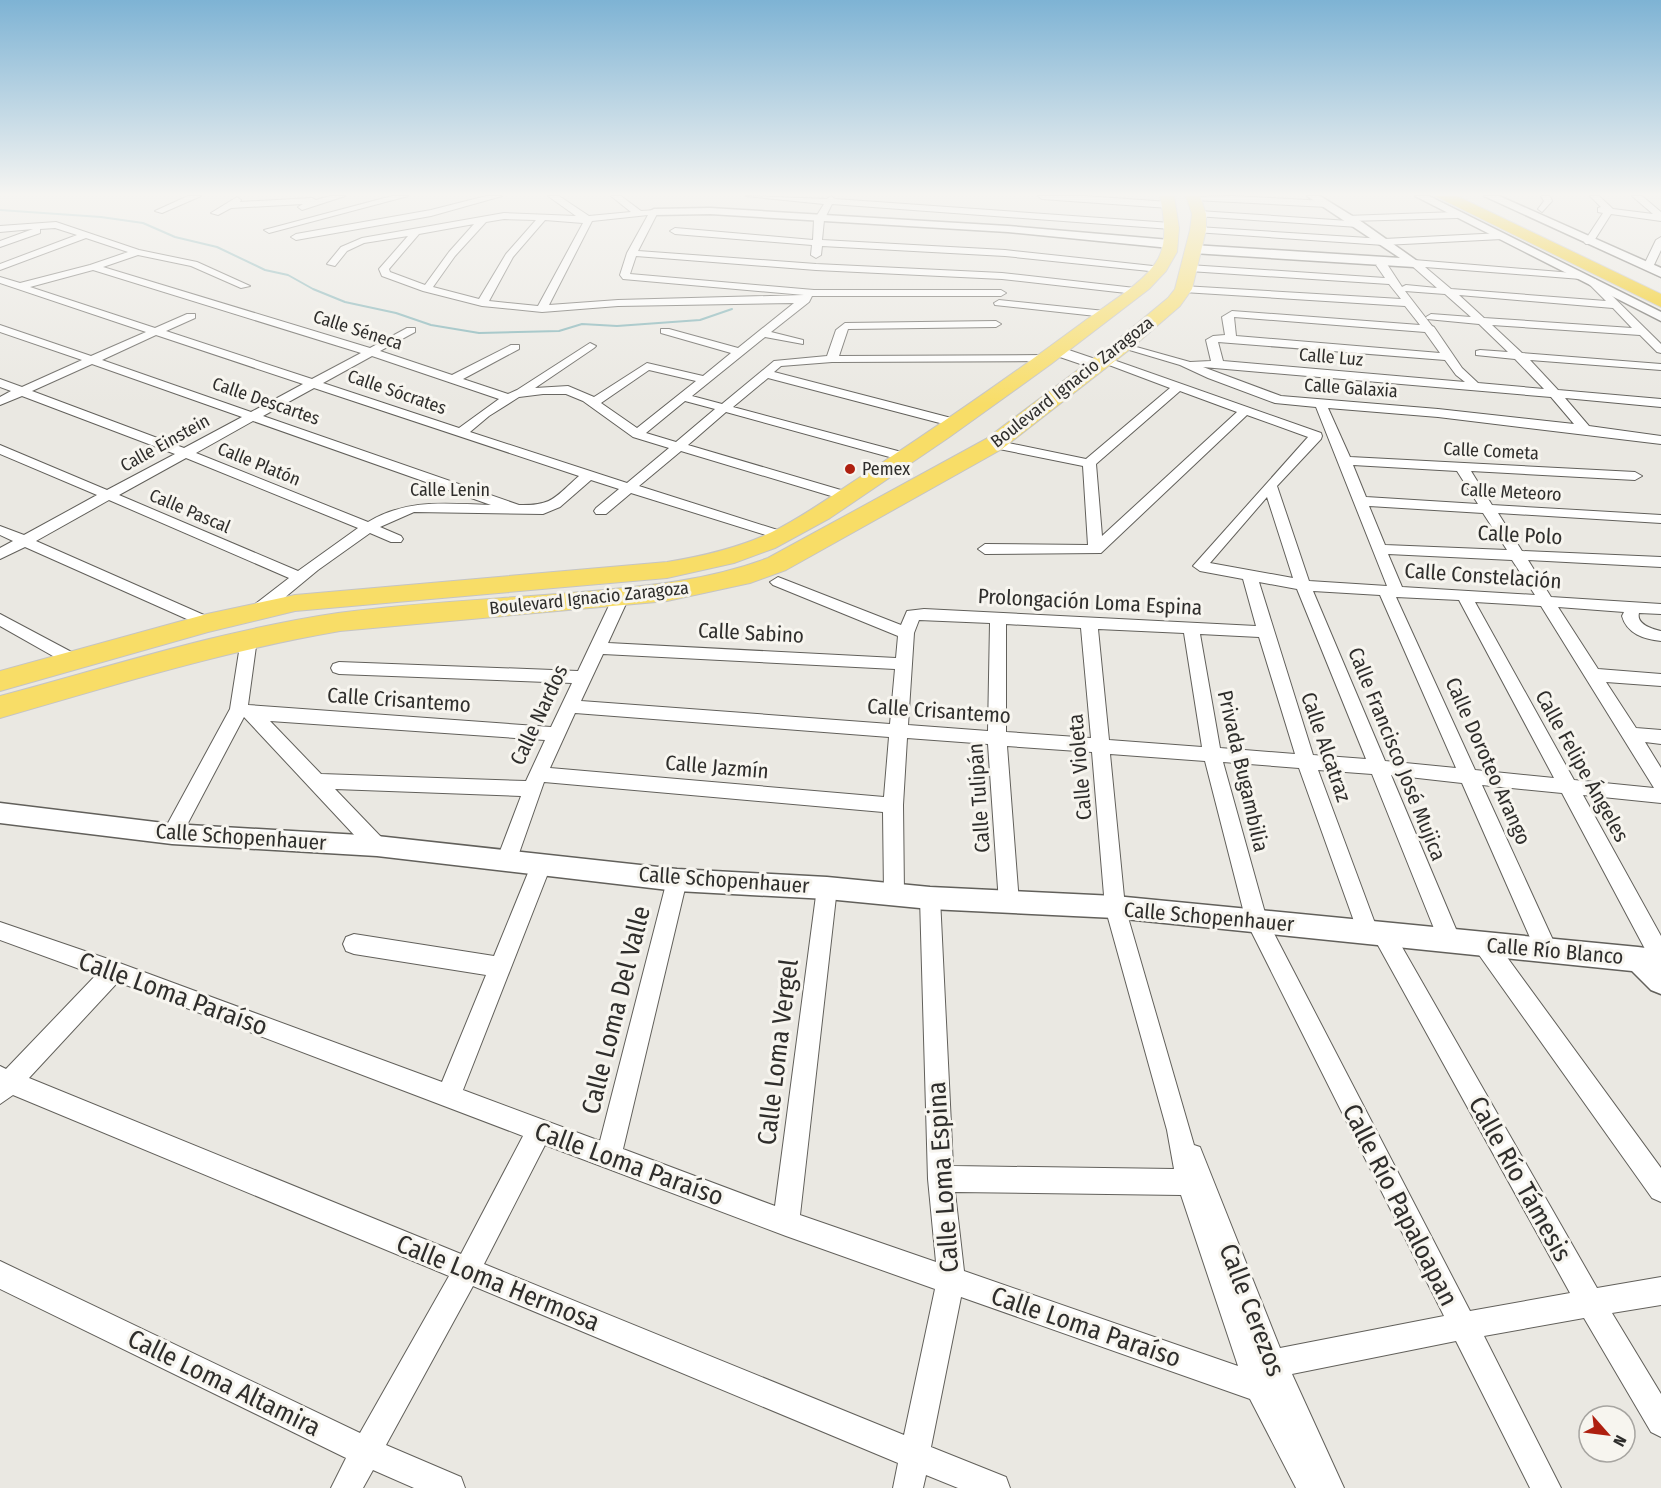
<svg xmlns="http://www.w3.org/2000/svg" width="1661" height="1488" font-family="'Fira Sans Condensed',sans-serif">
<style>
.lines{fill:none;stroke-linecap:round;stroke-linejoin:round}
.stream{stroke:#80b2b6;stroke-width:2}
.minor-casing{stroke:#62605b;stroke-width:2}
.tertiary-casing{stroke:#62605b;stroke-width:3}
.secondary-casing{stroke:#62605b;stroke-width:2}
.primary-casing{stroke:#c5c4c4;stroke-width:2}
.motorway-casing{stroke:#c5c4c4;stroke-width:2}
.minor{fill:#fff;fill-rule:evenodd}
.tertiary{fill:#fff;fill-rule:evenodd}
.secondary{fill:#fff;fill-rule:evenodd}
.primary{fill:#f8dd67;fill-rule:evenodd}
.motorway{fill:#f4c701;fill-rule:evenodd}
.poi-dot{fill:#ae1f0f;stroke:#f7f5ef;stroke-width:2}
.labels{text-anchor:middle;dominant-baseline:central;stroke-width:6;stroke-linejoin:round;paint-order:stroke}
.far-street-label{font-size:18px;fill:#2f2e2c;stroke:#f7f5ef}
.far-poi-label{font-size:18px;fill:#2f2e2c;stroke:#f7f5ef;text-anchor:start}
.street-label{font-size:21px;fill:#2f2e2c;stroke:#f7f5ef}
.near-street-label{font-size:26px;fill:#2f2e2c;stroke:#f7f5ef}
</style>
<rect width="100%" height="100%" fill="#eae8e2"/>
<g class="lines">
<path class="stream" d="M0 210 101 217 143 223 175 237 217 247 265 270 288 275 313 289 345 302 396 313 431 325 479 333 559 331 582 324 617 326 700 320 732 309"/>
<g class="minor-casing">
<path id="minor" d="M188 196H201L162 213 155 211Z
M330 196H345L302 210 298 207 303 204 231 208 218 215 211 213 237 197 241 200 240 202 312 198 316 200Z
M392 196H408L269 233 264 230Z
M486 196H502L431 216 296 240 291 237 296 234 431 210Z
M548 196H559L589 216 631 212 611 196H621L641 211 657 210 658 212 638 251 816 264 1002 273 1135 288 1140 291 1135 294 1002 279 816 270 636 256 630 274 814 290H1001L1006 293 1001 296H812L809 302 771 332 803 340V344L765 337 692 396 722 404 774 361 827 356 836 330 845 323 996 321 1001 324 996 327 848 329 839 356 1048 355 1054 358 1048 361 832 362 781 366 774 372 959 420 961 423 959 426 955 427 768 378 733 407 909 454 911 457 904 461 726 412 688 445 851 493 853 496 851 499H841L681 451 639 486 787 533 789 536 782 540 631 493 606 514H596L594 511 596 508 619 489 591 480 560 507 543 514 414 512 380 527 401 536 403 539 401 542H391L370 533 318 570 266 613 260 614 252 609 254 605 289 578 109 500 36 541 213 619 215 623 213 627 207 628 25 547 0 559V548L13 541 0 535V526L24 535 97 495 0 454V445L107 490 175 454 22 396 0 405V397L11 391 0 387V379L22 387 82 360 0 332V325L91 356 146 332 0 283V277L20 283 90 265 128 252 86 238 0 270V264L77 235 55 228 40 229V233L0 247V241L33 229 0 232V226L56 222 139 250 197 262 250 286 241 288 191 266 138 255 103 267 370 348 407 328H415V332L380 351 452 375 511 345H519V349L463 379 508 394 517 390 590 343 596 346 594 348 535 388 568 386 594 397 647 363 703 376 731 353 661 333V329H669L738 348 794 303 618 306 542 312 482 306 423 291 382 276 379 269 408 236 364 243 347 251 335 266 327 264 341 247 362 238 504 213 576 216ZM648 215 627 253 620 275 623 279 804 295 618 300 549 305 592 221ZM504 219 536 220 506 254 479 299 433 287 455 256 486 222ZM545 220 583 223 538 306 489 301 513 257ZM474 224 449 252 425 285 390 272 389 269 419 234ZM93 270 361 353 312 379 166 331 195 318V314H187L155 328 30 287ZM156 335 303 384 251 412 102 360ZM372 356 499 399 459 428 323 383ZM92 364 242 417 184 448 32 391ZM649 370 696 381 637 428 601 403ZM314 388 579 476C555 497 553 506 519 505L263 416ZM543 394H566L583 401 633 437 669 448 627 483 470 432 489 416 519 397ZM685 401 715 409 676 442 646 433ZM253 421 491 505C446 504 408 498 368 522L196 453ZM186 458 358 528 298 571 119 495Z
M746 196 827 199 831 196 835 199 1171 223 1176 226 1171 229 832 204 824 220 822 240 1005 250 1162 267V271L1159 272 1005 256 822 246 821 255 816 258 811 255 812 245 675 234 670 231 675 228 813 240 814 220 824 204Z
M1038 196H1085L1169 202 1173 205 1169 208 1042 199Z
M1233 196 1327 201 1331 204 1327 207 1194 200 1190 197Z
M1541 196H1550L1552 201 1542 212 1538 209 1544 201Z
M1590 196H1599L1613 209 1653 214 1632 196H1642L1661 212V221L1611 214 1592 244H1586L1584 242 1603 213 1598 212V208L1601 207Z
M1199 211 1349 221 1344 218 1346 216 1457 212 1461 215 1457 218 1349 221 1361 222 1363 224 1358 227 1196 216 1195 214Z
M1198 227 1384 239 1502 233 1507 236 1502 239 1384 245 1195 232V228Z
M1661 237V250L1653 267 1645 269 1643 267 1656 240Z
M1382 260 1385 261 1402 287 1406 285 1437 288 1411 265 1409 263 1414 260 1585 274V278L1581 279 1425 267 1451 289 1606 301 1586 281 1595 279 1661 344V353L1657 352 1640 335 1492 325 1522 353 1661 364V370L1530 360 1558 390 1661 399V407L1565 398 1589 426 1661 436V444L1438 417 1328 408 1350 457 1635 472 1642 476 1635 480 1471 471 1492 505 1661 515V523L1498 513 1522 551 1661 557V567L1528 560 1551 597 1661 604V614L1639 613C1636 624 1652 629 1661 631V641C1644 639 1627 634 1622 616L1624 612 1558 607 1598 669 1661 674V686L1606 682 1636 728 1661 730V744L1645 742 1661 768V803L1583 795 1661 936V967L1653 964 1562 793 1482 785 1558 951 1555 958 1547 961 1539 958 1462 783 1391 775 1461 941 1458 948 1450 951 1442 948 1439 941 1372 774 1318 770 1376 926 1382 924 1390 926 1597 1288 1661 1277V1305L1612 1313 1661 1394V1437L1651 1432 1584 1318 1484 1336 1561 1488H1530L1456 1341 1292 1374 1344 1488H1296L1250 1399 961 1297 931 1447 1006 1477 1010 1488H958L926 1475 923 1488H893L898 1463 473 1286 386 1445 461 1477 465 1488H414L373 1470 363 1488H331L346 1458 0 1289V1261L360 1433 449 1276 13 1095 0 1104V1066L6 1069 96 975 0 940V922L114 961 442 1082 486 975 354 954 346 951 343 944 346 937 354 934 494 956 532 863 535 857 542 855 549 857 552 863 463 1090 600 1141 667 880 670 874 677 871 684 874 687 880 623 1149 775 1206 817 888 820 882 827 879 834 882 837 888 800 1215 936 1262 928 1179 920 898 923 892 930 889 937 892 940 898 953 1166 1174 1169 1167 1130 1105 907 1092 752 1007 746 1019 903 1016 909 1009 912 1002 909 999 903 988 744 907 738 903 805 904 894 901 900 894 903 887 900 884 894 883 812 544 782 517 859 514 865 507 867 500 865 497 859 521 796 335 789 384 840 387 846 384 852 377 854 370 852 244 717 179 840 172 842 165 840 162 834 230 709 241 639 243 635H255L257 639 248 705 551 727 572 683 339 674 333 672 331 668 333 664 339 662 578 671 614 595 622 590 630 595 608 643 896 658 898 636 773 585 770 582 778 577 901 625 907 611 924 609 1256 626 1243 579 1200 571 1193 566 1308 437 1247 415 1101 553 985 554 978 549 985 544 1088 545 1083 466 994 448 988 444 994 440 1086 459 1170 388 1101 362V358L1105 357 1321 433 1322 436 1321 439 1277 486 1309 581 1387 586 1316 407 1275 403 1208 378 1180 365 1116 346 1122 343 1190 362 1211 361 1206 340 1213 336 1225 335 1222 317 1232 311 1420 325 1405 306 1183 292 1178 289 1183 286 1401 299 1389 284 1189 271 1184 268 1189 265 1385 278 1376 265ZM1405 291 1445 294 1471 317 1431 314 1426 317 1427 319 1479 324 1508 352 1480 350 1476 351V355L1515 359 1544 389 1478 383 1462 368 1434 327 1432 326ZM1459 295 1613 308 1632 328 1484 318ZM1234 317 1425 332 1440 353 1236 336ZM1218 342 1445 360 1456 375 1465 382 1223 361ZM1203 367 1551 397 1574 424 1438 409 1281 396ZM1180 391 1237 412 1102 536 1096 464ZM1353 465 1457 471 1478 504 1366 497ZM1267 497 1293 578 1210 563ZM1369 506 1483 513 1507 550 1385 545ZM1388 554 1512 560 1535 595 1402 587ZM1259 582 1297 589 1366 759 1313 755ZM1313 591 1380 595 1456 768 1385 761ZM1396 597 1459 600 1554 778 1475 770ZM1475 602 1541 606 1654 788 1574 780ZM919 620 990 623 988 731 908 725 914 633ZM1006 624 1081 628 1091 738 1006 732ZM1098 629 1184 633 1202 747 1109 740ZM1200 634 1259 637 1295 754 1220 748ZM603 654 895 669 890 724 581 701ZM575 713 889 737 884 797 550 768ZM270 721 545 740 526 781 321 774ZM1110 754 1205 761 1246 921 1444 1316 1280 1348 1200 1147 1194 1145 1125 907ZM1223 762 1299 768 1360 938 1367 940 1374 938 1570 1293 1470 1311 1267 920ZM118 982 523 1136 461 1254 29 1078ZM545 1145 786 1236 935 1289 904 1435 484 1264ZM955 1192 1181 1195 1238 1366 964 1271Z
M999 300 1105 311 1110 314 1105 317 995 305 994 303Z
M0 614 79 656 81 660 79 664H67L0 626Z
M1485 935 1493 938 1661 1168V1202L1652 1198 1477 952 1474 945 1477 938Z"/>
</g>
<g class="tertiary-casing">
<path id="tertiary" d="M1307 196H1320L1362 222 1420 263 1414 267 1193 253 1187 249 1193 245 1400 258Z
M1415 196H1429L1661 312V321Z
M1484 196H1499L1661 268V277Z
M710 208 1008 226 1170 240 1176 244 1170 248 1008 232 710 214 654 215 648 212 654 209Z
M0 803 172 824 377 836 677 869 827 877 930 887 1115 896 1638 947 1661 950V994L1651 990 1632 971 1115 918 930 909 827 899 677 891 377 856 172 844 0 823Z"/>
</g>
<g class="secondary-casing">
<path id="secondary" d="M1057 346 1104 362 1106 365 1098 370 1051 354 1049 351Z"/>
</g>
<g class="primary-casing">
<path id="primary" d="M1160 196H1174L1179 228 1177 252 1166 271 1149 289 1051 364 948 438 830 518 775 548 734 563 667 578 295 611 208 632 0 691V671L207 614 295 595 667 562C703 556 739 548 772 532 810 513 844 487 880 464 948 419 1016 372 1082 323 1104 306 1144 284 1158 259 1168 241 1164 216 1160 196Z
M1186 196H1200L1206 214V230L1192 289 1180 306 1129 350 1002 449 786 570 750 583 667 601 340 631C224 651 113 685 0 718V696C112 666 223 630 338 613 419 602 501 599 582 592 647 586 706 581 768 558L986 439 1115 342 1168 298 1175 289 1190 230 1192 214Z"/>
</g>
<g class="motorway-casing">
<path id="motorway" d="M1435 196H1457L1661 294V307Z"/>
</g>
<use href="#minor" class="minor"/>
<use href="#tertiary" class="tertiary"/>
<use href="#secondary" class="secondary"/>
<use href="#primary" class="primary"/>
<use href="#motorway" class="motorway"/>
</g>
<linearGradient id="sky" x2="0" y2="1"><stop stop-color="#7eb3d4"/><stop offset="0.48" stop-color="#f6f5f2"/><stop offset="1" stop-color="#f6f5f2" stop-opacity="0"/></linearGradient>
<rect width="1661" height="405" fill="url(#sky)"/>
<circle class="poi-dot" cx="850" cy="469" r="6"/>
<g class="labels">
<g class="far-street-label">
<text transform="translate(358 330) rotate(18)">Calle Séneca</text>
<text transform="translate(1331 357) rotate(5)">Calle Luz</text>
<text transform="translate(1072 382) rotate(-38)">Boulevard Ignacio Zaragoza</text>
<text transform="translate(1351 388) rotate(4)">Calle Galaxia</text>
<text transform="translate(397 392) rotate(19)">Calle Sócrates</text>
<text transform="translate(266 401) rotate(19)">Calle Descartes</text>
<text transform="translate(165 443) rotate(-29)">Calle Einstein</text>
<text transform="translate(1491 451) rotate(3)">Calle Cometa</text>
<text transform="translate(259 464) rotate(22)">Calle Platón</text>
<text x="450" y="490">Calle Lenin</text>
<text transform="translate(1511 492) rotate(3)">Calle Meteoro</text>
<text transform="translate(190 511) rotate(23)">Calle Pascal</text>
<text transform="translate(589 598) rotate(-6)">Boulevard Ignacio Zaragoza</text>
</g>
<g class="far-poi-label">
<text x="862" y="469">Pemex</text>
</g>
<g class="street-label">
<text transform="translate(1520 535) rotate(3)">Calle Polo</text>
<text transform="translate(1483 576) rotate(4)">Calle Constelación</text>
<text transform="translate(1090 602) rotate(3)">Prolongación Loma Espina</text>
<text transform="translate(751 633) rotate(3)">Calle Sabino</text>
<text transform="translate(399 700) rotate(4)">Calle Crisantemo</text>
<text transform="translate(939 711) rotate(4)">Calle Crisantemo</text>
<text transform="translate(539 715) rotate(-65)">Calle Nardos</text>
<text transform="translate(1326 747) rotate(71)">Calle Alcatraz</text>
<text transform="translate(1397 754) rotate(68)">Calle Francisco José Mujica</text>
<text transform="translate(1488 761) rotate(66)">Calle Doroteo Arango</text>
<text transform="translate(1582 766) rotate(61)">Calle Felipe Ángeles</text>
<text transform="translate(717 767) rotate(5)">Calle Jazmín</text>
<text transform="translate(1080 767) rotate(-95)">Calle Violeta</text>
<text transform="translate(1243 771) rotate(77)">Privada Bugambilia</text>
<text transform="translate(979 798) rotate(-94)">Calle Tulipán</text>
<text transform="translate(241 837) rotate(4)">Calle Schopenhauer</text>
<text transform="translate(724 880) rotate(4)">Calle Schopenhauer</text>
<text transform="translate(1209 917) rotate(5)">Calle Schopenhauer</text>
<text transform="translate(1555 951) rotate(5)">Calle Río Blanco</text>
</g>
<g class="near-street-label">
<text transform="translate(173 994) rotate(20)">Calle Loma Paraíso</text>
<text transform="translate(616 1010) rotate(-76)">Calle Loma Del Valle</text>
<text transform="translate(778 1052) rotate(-83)">Calle Loma Vergel</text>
<text transform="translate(629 1164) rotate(20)">Calle Loma Paraíso</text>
<text transform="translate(943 1177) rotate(-94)">Calle Loma Espina</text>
<text transform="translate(1520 1179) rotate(61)">Calle Río Támesis</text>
<text transform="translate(1400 1205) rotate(63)">Calle Río Papaloapan</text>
<text transform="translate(498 1283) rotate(22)">Calle Loma Hermosa</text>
<text transform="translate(1252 1310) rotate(69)">Calle Cerezos</text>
<text transform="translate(1086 1327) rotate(19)">Calle Loma Paraíso</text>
<text transform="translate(224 1383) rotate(26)">Calle Loma Altamira</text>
</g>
</g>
<g transform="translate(1607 1434) rotate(118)"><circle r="28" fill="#f7f5ef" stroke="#a7a5a1" stroke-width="1.5"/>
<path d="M0-4.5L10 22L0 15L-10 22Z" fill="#ae1f0f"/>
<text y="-9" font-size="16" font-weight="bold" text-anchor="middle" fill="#2f2e2c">N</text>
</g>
</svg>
